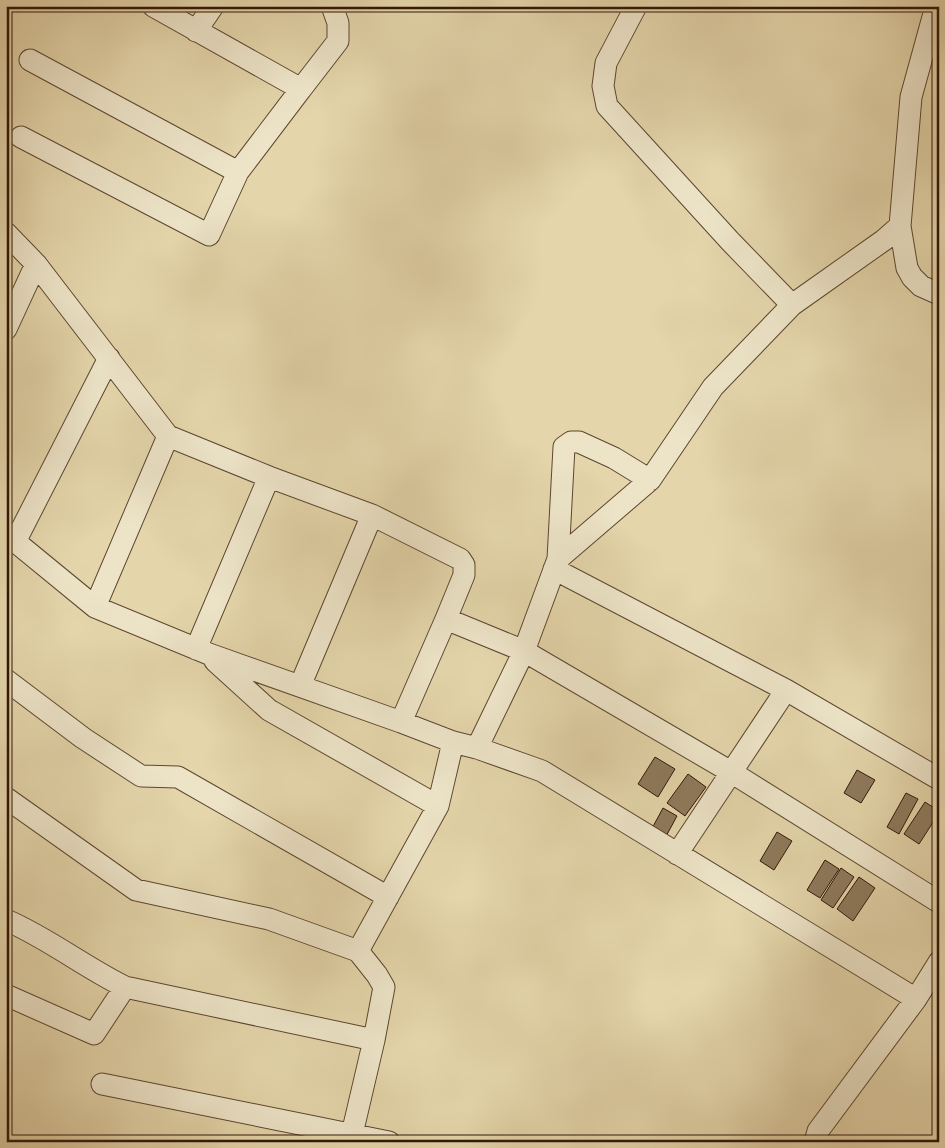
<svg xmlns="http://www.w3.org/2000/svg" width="945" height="1148" font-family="'Old Standard TT',serif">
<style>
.building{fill:#8e7a5c;stroke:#301708}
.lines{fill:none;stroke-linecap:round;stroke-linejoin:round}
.minor-casing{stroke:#5d4630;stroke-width:23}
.minor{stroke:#ede4c8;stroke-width:21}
</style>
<rect width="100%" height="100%" fill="#e4d5aa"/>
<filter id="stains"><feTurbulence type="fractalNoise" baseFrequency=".004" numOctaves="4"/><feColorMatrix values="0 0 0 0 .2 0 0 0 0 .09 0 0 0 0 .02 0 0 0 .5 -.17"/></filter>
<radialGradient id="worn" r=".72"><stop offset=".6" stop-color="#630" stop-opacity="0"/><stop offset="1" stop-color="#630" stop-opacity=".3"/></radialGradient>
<path class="building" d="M655 757 675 769 658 797 638 784Z
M857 770 875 780 861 803 844 793Z
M688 774 706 787 685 816 667 803Z
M906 793 918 799 899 834 887 827Z
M925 802 939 811V813L919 844 904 834Z
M663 808 677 816 664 840 650 832Z
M777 832 792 841 774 870 760 861Z
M825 860 839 869 820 898 807 890Z
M841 868 854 877 833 908 821 900Z
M859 877 875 888 853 921 837 909Z"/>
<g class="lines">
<g class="minor-casing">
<path id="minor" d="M636 6 606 63 603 86 607 106 730 241 792 305
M936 6 911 97 900 226 907 268 912 277 921 286 939 294
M196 31 213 6
M30 60 238 172
M301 89 338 41V23L332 6
M21 137 209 235 238 172 301 89 153 6
M6 233 36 264 168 436 269 477 372 515 460 559 464 565V575L446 619 401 722
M6 329 36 264
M6 534 95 607 209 654 401 722 453 742 477 748 542 771 916 999
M15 542 109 358
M558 559 650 480
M554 569 786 690 939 779
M95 607 168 436
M446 619 524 651 731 772 939 902
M196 649 269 477
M215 661 269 710 438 806
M6 680 83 738 141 776 178 777 388 897
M300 686 372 515
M477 748 524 651 558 559 564 447 571 442H579L614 458 650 480 713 387 792 305 884 240 900 226
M6 798 136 890 269 919 358 951 377 975 384 987 374 1040 352 1134
M677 854 786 690
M6 920C48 938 84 967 125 987L374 1040
M358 951 438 806 453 742
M6 995 94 1034 125 987
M102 1084 389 1142
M815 1142 818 1131 916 999 939 962"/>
</g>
<use href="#minor" class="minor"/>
</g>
<rect width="945" height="1148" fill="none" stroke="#e4d5aa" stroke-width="25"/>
<rect x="8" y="8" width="930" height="1133" fill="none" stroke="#301708" stroke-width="2.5"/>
<rect x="12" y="12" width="920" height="1123" fill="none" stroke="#301708"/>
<rect width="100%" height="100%" filter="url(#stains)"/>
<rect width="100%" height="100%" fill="url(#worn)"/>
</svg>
